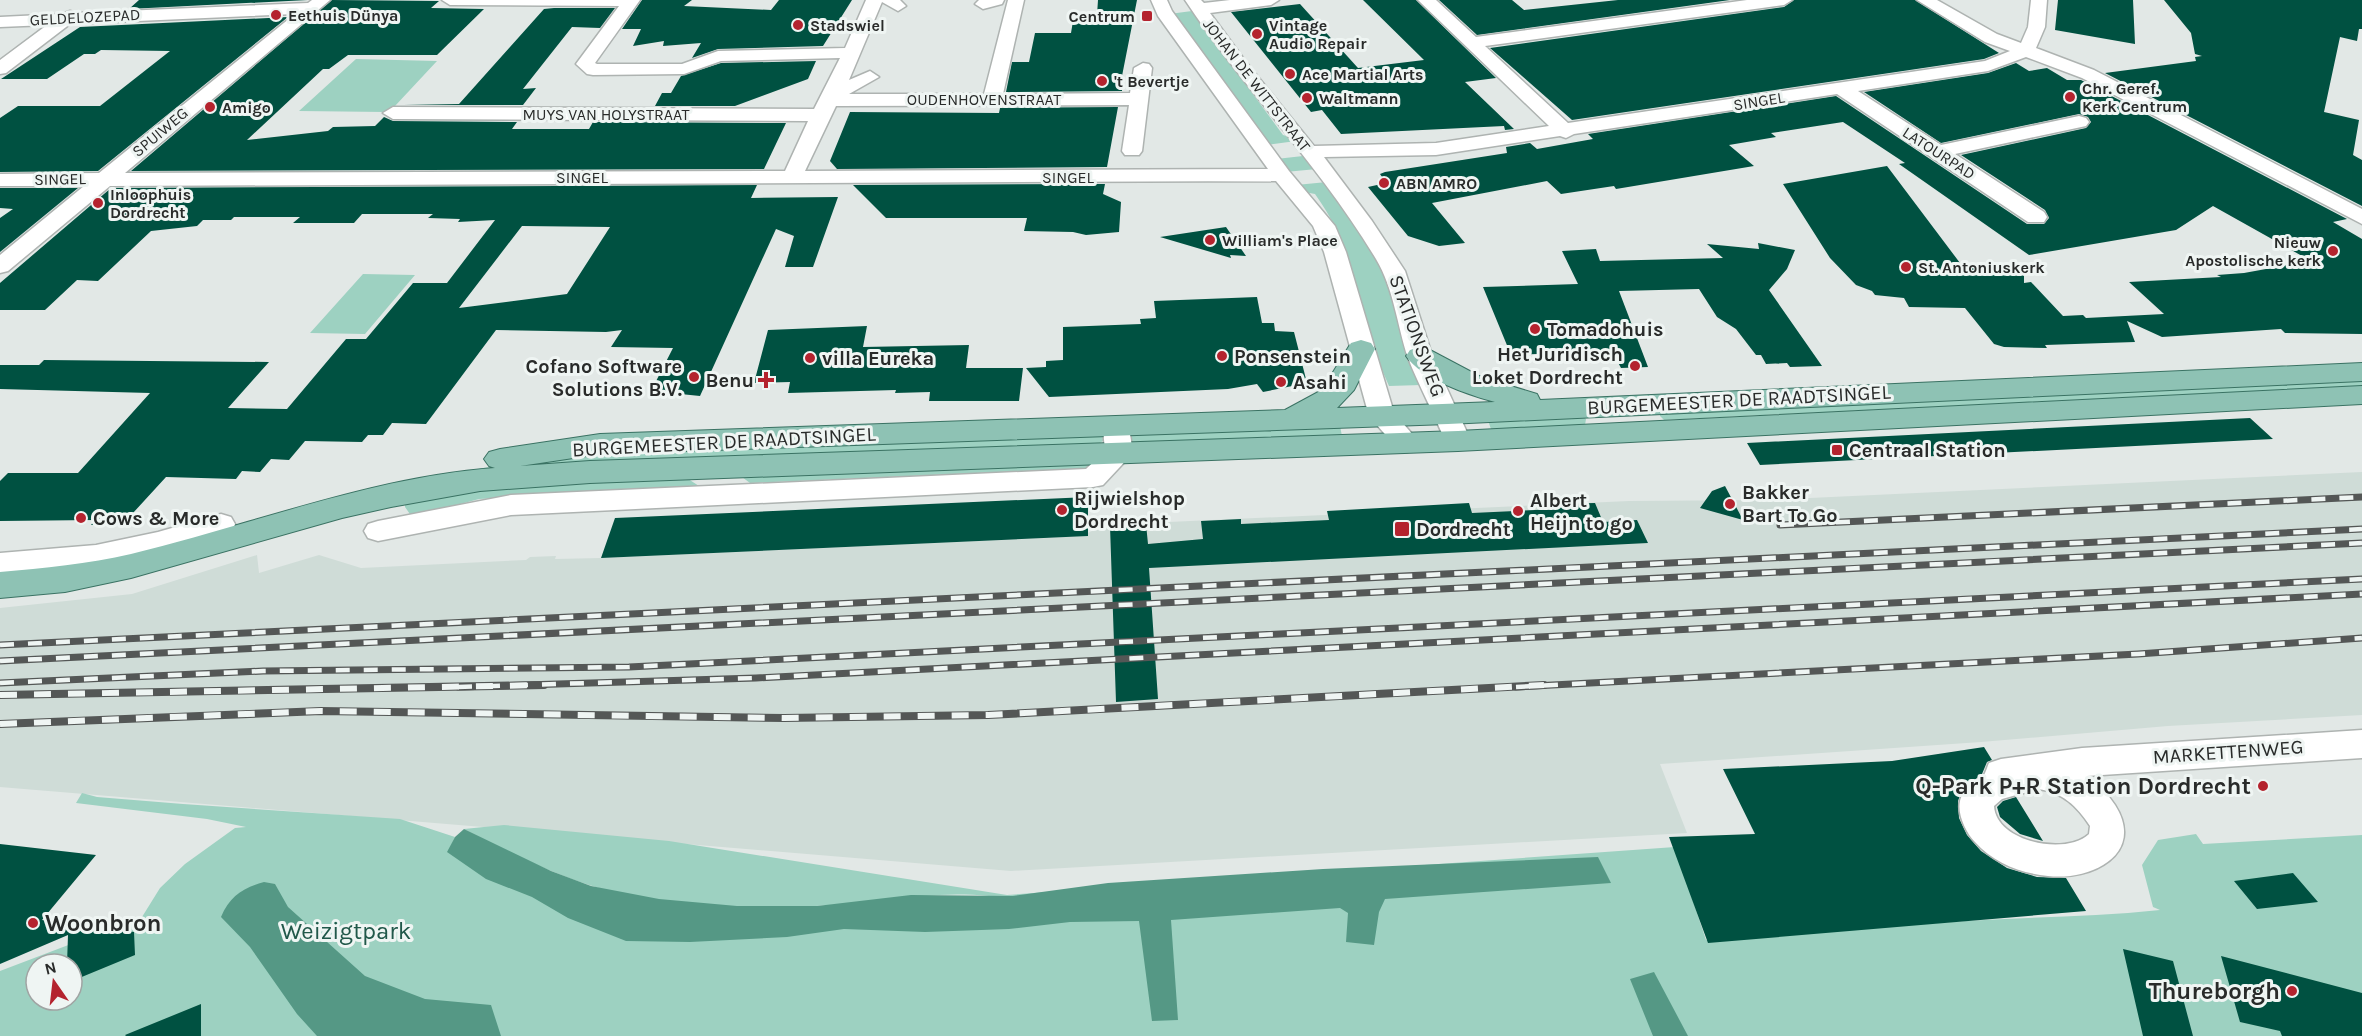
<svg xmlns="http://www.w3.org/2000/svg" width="2362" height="1036" font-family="Karla,sans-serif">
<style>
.built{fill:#cfdcd7}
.green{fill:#9dd1c1;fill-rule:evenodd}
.water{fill:#559885}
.building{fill:#005141;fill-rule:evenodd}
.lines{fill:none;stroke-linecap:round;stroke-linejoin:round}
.minor-casing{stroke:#aeb3b1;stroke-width:3}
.major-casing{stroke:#3a7263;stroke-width:2}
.minor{fill:#fff;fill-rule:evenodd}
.major{fill:#8ec2b4;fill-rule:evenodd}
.rail-far1-casing{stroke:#545756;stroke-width:7}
.rail-casing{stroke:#545756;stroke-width:8}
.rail-far1{stroke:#eff5f3;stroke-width:4.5;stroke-dasharray:14;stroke-linecap:butt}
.rail{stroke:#eff5f3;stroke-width:6;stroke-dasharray:17;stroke-linecap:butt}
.poi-dot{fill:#b4232e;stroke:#eff5f3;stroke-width:2}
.labels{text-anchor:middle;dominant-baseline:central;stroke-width:6;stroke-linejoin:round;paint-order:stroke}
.far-poi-label{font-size:16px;font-weight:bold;fill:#292b2a;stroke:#eff5f3;text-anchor:start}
.far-street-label{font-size:16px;fill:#292b2a;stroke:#eff5f3}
.poi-label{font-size:20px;font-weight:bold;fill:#292b2a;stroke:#eff5f3;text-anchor:start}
.street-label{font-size:20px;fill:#292b2a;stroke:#eff5f3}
.near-poi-label{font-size:24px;font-weight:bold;fill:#292b2a;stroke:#eff5f3;text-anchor:end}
.near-park-label{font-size:24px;fill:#21584a;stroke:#eff5f3}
</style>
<rect width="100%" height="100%" fill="#e2e8e6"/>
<path class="built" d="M2362 472V715L2168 726 1981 742 1660 764 1687 833 1011 871 0 787V608L132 594 257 555 259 573 319 555 361 568 526 560 530 557 556 556 555 559 601 558 1047 538 1081 536 1105 525 1147 523 1629 501 1768 500Z"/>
<path class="green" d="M1192 11 1283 135 1294 138 1296 141 1266 145 1169 14Z
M356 59 437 61 395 106 385 112 299 111Z
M1303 156 1308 157 1317 169 1285 172 1276 159Z
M1327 182 1378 252 1421 385 1389 386C1381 367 1371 347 1365 326 1350 272 1350 243 1315 194L1299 191 1296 185Z
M363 274 415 275 365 334 310 333Z
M2362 378V386L1664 420 1660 416V411Z
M1582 415 1586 419 1585 425 1491 429 1487 418Z
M1340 426 1342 436 1128 444 1130 432Z
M1104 436 1103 441 1095 446 409 483 483 468 601 451Z
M1097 462 1095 468 750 483 734 471Z
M679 473 699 486 479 499 412 517 405 507V498Z
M82 793 97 797 183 804 400 819 455 837 448 852 588 896 785 915 989 896C931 890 874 903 816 906 745 909 657 907 589 885 546 871 505 850 464 829L504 825 669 841 1007 895 1675 847 1706 940C1792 936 1878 927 1965 921 2030 917 2095 917 2160 910L2153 907 2142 865 2158 840 2196 834 2203 844 2362 835V1036H0V971L142 917 160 888 185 864 235 828 246 827 207 819 76 803ZM36 964H72V1000H36Z"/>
<path class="water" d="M464 829 551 871 591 886 659 899 737 906H817L911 895 1013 896 1108 883 1323 869 1598 857 1611 883 1385 899 1379 912 1374 945 1346 942 1348 913 1340 908 1171 920 1178 1020 1152 1021 1139 921 1070 922 1009 929 925 932 844 929 787 937 690 942 626 941 568 918 532 897 486 879 447 852 455 837Z
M264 882 275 884 288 907 365 976 425 999 491 1005 501 1036H317L297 1014 250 947 221 917C230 896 243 888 264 882Z
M1654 972 1688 1036H1653L1630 979Z"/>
<path class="building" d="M139 0H308L129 9Z
M332 0 439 1 431 8 484 9 437 55H348L329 69H323L247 140 328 131 333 127 375 126 384 117 393 121 517 122 512 129H589L593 122 786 123 764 169 131 171Z
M642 0H692L684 6 771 10 779 0H852L823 46 718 49 692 58 701 43 663 46 664 41 633 46 641 29H622Z
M1098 0H1137L1122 76V91L1006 92 1012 62H1029L1035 33H1071L1074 15H1097Z
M1363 0H1416L1496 78 1465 82 1514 129 1505 130 1504 126 1341 134 1322 110 1311 112 1231 12 1300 4 1358 68 1424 60Z
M1439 0H1512L1524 10 1618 0H1730L1477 35Z
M1794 0H1915L1999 53 1984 59 1572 120 1490 48 1784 7Z
M2058 0H2133L2135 44 2055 30Z
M2164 0H2362V29H2359L2357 41 2340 37 2324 112 2359 120 2353 155 2362 160V206L2105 73 2196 61 2195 57 2202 56 2195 54 2191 33Z
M554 8H615L600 28 572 27 523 89 536 88 523 105H404L459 104 544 9Z
M288 17 98 171 0 172V118L18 106H100L170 51 101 50 95 54H84L47 79H1L80 27Z
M816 61 808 79 735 106H655L662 93H671L681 76 721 63Z
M2016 63 2029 71 2047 68 2067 80H2081L2347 219 2333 222 2362 239V334L2285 333 2281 329 2162 337 2127 321 2135 342 2045 345 2047 348 2004 347 1994 344 1965 308 1909 307 1904 298 1875 295 1872 291 1856 285 1830 258 1783 184 1887 166 1960 263H2012L2024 275V283L2031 282 2063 316 2083 315 2086 318 2164 314 2129 282 2221 277 2217 275 2244 273 2311 261 2213 206 2176 230 2029 255 1899 164 1905 163 1843 122 1771 133 1776 137 1729 145 1754 166 1616 189 1614 186 1561 194 1547 181 1432 203 1465 243 1439 246 1408 236 1368 187 1386 183 1380 174 1385 172 1507 153 1506 147 1530 143 1537 149 1593 139 1588 134 1836 96 2027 224H2044L2049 218 2045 210 1961 155 2086 128 2091 122 2088 117 2079 114 1941 143 1864 92 1988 73Z
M1118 107 1107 167 837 169 830 161 850 112 999 113 1000 108Z
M1105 184 1103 194 1121 202 1119 232 1086 235 1073 232 1024 231 1027 218H886L853 185Z
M757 185 751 198 838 197 813 267H785L794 236 776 229 700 396 651 391 673 348 611 347 622 330 606 332 496 330 426 424 392 423 383 435H368L362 442 305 441 289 460 271 459 260 472 242 471 236 479 166 477 122 525H91L95 520 0 521V481L8 473H78L150 393 0 389V365H39L44 360 269 362 228 408 287 409 346 339H366L413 283H447L495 220 458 222 460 219 428 218 433 214H362L354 223H293L300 217H234L231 220H203L197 226 151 231 98 281 77 280 45 310H0V283L111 188ZM522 226 610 227 567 294 459 308Z
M0 188H78L0 252V218L13 209 0 208Z
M1226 227 1246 256 1230 255 1231 258 1160 237Z
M1758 243 1795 250 1787 269 1769 290 1822 366 1790 367 1787 363 1766 364 1761 355H1756L1736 329 1717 317 1699 289 1619 291 1648 367 1621 368 1612 351 1511 355 1483 287 1578 284 1562 251 1596 249 1600 261 1723 258 1707 244 1759 249Z
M1257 297 1262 323H1274L1275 331 1294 332 1307 383 1263 392 1257 384 1228 389 1049 397 1026 368 1046 367V361L1063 360V327L1141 324 1140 319 1156 318 1154 301Z
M867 326 863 347 969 345 966 368H1023L1019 401H929L930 392 895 393 896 390 788 393 790 382 754 383 768 330Z
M2250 418 2273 439 1760 465 1747 443Z
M1725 486 1743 520 1700 508 1712 491Z
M1088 497V536L601 558 615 518Z
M1469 503 1472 513 1557 509 1556 504 1595 503 1603 522 1637 520 1648 543 1149 568 1158 699 1116 702 1110 526 1146 524 1148 544 1203 539 1201 521 1241 519V524L1329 520 1327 511Z
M1984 747 1992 760 1987 762 1982 774 1962 790 1958 801 1959 818 1967 835 1981 851 2007 868 2037 877 2066 878 2086 911 1708 943 1669 837 1755 834 1723 769 1892 761Z
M2016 797 2043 841 2020 834 2000 817 1997 807 2003 801Z
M0 844 96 855 42 920 134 932 135 955 72 981V964H67L68 935 0 964Z
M2293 873 2318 902 2257 909 2234 881Z
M2123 949 2173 961 2193 1036H2143Z
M2221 956 2362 993V1036H2282L2280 1031 2240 1022Z
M201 1004V1036H126L125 1035Z"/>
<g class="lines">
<g class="minor-casing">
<path id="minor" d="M312 0H330L125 173 785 171 808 121 393 119 383 113 393 107 814 109 840 58 721 61 684 74 593 75 587 74 576 64 619 6 450 5 442 0H640L595 63 597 64H682L718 51 845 48 866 0H900L906 6 898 11 882 2 849 80 870 71 879 77 849 94H984L1008 0H1024L1003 94 1130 93 1134 68 1143 63 1149 64 1152 68 1142 151 1139 155H1125L1122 151 1129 105 836 106 805 171 1268 169 1158 16 1151 0H1167L1172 11 1289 171 1335 226 1346 252 1394 413 1420 443 1416 449 1407 452 1398 449 1369 416 1324 252 1313 226 1276 181 110 186 8 271 0 273V255L84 186H0V174L99 173 295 14 70 24 6 73 0 74V60L47 25 0 27V17L62 14 70 11 77 13 308 3Z
M979 0H1004L1002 4 983 9 975 4Z
M1185 0H1201L1204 3 1230 0H1279L1271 5 1210 13 1246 62 1314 146 1436 143 1549 126 1418 0H1436L1476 37 1747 0H1792L1784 5 1485 46 1568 123 1985 61 2010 51 1985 42 1917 0H1937L1997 34 2021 43 2028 27 2031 0H2047L2045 27 2036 48 2094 70 2362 209V224L2082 78 2026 57 1988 71 1858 91 1941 145 2079 116 2086 118 2089 122 2086 126 1955 154 2044 212 2047 217 2044 222H2028L1837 94 1574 134 1566 138 1560 136 1436 155 1324 157 1372 221 1405 271 1433 358 1471 441 1467 447 1458 450 1449 447 1445 441C1434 413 1419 386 1408 358 1397 325 1394 289 1376 259 1321 167 1243 88 1185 0Z
M1116 419 1125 422 1129 428 1133 453 1103 485 1093 487 511 515 378 541 368 538 364 531 368 524 378 521 511 495 1086 469 1105 451 1103 428 1107 422Z
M221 514 231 517 235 524 228 548 218 551 208 548 204 539 96 565 0 575V553L96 545 158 532Z
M2362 730V758L2087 776C2099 784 2107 793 2115 805 2146 854 2091 881 2048 876 2020 873 1994 863 1975 842 1966 833 1957 814 1960 801 1964 786 1975 784 1984 775 1985 774 1988 765 1989 763L2001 759 2082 748ZM2038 789C2062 792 2077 806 2090 826L2089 834C2066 856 1996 842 1994 806L2002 799Z"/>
</g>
<g class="major-casing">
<path id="major" d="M1361 340 1371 343 1375 349 1354 390 1337 408 1495 402C1469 395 1421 379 1406 356L1410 350 1420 347 1430 350 1481 377 1537 394 1540 400 2362 363V381L1448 424 600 454 520 466 590 461 1458 431 2362 386V404L1458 451 590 483 480 491 391 507 342 518 131 578 65 592 0 598V572C44 568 88 564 131 554 252 525 371 477 495 468L489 466 484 459 489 452 500 449 600 434 1285 410 1322 390 1351 343Z"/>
</g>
<use href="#minor" class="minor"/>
<use href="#major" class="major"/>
<g class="rail-far1-casing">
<path id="rail-far1" d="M1780 525 2362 497
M0 645 2362 529
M0 661 2362 543
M0 683 263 671 629 667 2362 579
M458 687 756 678 2362 594
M1516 687 2138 654 2362 638"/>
</g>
<g class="rail-casing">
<path id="rail" d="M0 695 544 685
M0 724 321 711 784 718 988 715 1544 685"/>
</g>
<use href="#rail-far1" class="rail-far1"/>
<use href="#rail" class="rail"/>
</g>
<g class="poi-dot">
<circle cx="276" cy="15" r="6"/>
<rect x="1141" y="10" width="12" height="12" rx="3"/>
<circle cx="798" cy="25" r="6"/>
<circle cx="1257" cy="34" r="6"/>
<circle cx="1290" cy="74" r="6"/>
<circle cx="1102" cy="81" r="6"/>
<circle cx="2070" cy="97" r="6"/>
<circle cx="1307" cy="98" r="6"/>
<circle cx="210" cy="107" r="6"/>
<circle cx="1384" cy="183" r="6"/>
<circle cx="98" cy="203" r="6"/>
<circle cx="1210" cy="240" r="6"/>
<circle cx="2333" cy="251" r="6"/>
<circle cx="1906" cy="267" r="6"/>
<circle cx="1535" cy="329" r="6"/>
<circle cx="1222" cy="356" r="6"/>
<circle cx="810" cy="358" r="6"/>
<circle cx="1635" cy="366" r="6"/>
<circle cx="694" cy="377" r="6"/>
<path d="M763 371h6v6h6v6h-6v6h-6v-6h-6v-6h6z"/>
<circle cx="1281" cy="382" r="6"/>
<rect x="1831" y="444" width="12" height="12" rx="3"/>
<circle cx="1730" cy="504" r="6"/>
<circle cx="1062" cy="510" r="6"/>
<circle cx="1518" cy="511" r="6"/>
<circle cx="81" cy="518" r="6"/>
<rect x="1394" y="521" width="16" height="16" rx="3"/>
<circle cx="2263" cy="786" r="6"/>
<circle cx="33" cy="923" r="6"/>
<circle cx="2292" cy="991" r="6"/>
</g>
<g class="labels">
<g class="far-poi-label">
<text x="288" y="15">Eethuis Dünya</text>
<text x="1135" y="16" text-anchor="end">Centrum</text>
<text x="810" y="25">Stadswiel</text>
<text x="1269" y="25">Vintage<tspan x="1269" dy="18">Audio Repair</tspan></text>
<text x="1302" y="74">Ace Martial Arts</text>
<text x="1114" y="81">'t Bevertje</text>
<text x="2082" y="88">Chr. Geref.<tspan x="2082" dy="18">Kerk Centrum</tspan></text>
<text x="1319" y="98">Waltmann</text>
<text x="222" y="107">Amigo</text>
<text x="1396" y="183">ABN AMRO</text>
<text x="110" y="194">Inloophuis<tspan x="110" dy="18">Dordrecht</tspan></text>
<text x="1222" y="240">William's Place</text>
<text x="2321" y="242" text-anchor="end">Nieuw<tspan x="2321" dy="18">Apostolische kerk</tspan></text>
<text x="1918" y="267">St. Antoniuskerk</text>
</g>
<g class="far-street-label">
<text transform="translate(85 17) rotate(-3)">GELDELOZEPAD</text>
<text transform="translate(1257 85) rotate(52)">JOHAN DE WITTSTRAAT</text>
<text x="984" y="99">OUDENHOVENSTRAAT</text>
<text transform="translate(1759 101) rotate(-9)">SINGEL</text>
<text x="606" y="114">MUYS VAN HOLYSTRAAT</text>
<text transform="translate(160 132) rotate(-40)">SPUIWEG</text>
<text transform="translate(1939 153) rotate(33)">LATOURPAD</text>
<text x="582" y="177">SINGEL</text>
<text x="1068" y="177">SINGEL</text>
<text transform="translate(60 179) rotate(-1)">SINGEL</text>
</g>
<g class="poi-label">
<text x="1547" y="329">Tomadohuis</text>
<text x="1623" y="354" text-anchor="end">Het Juridisch<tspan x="1623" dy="23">Loket Dordrecht</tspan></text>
<text x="1234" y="356">Ponsenstein</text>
<text x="822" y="358">villa Eureka</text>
<text x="682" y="366" text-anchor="end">Cofano Software<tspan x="682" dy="23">Solutions B.V.</tspan></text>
<text x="754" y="380" text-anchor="end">Benu</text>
<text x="1293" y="382">Asahi</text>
<text x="1849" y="450">Centraal Station</text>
<text x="1742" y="492">Bakker<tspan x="1742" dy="23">Bart To Go</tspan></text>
<text x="1074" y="498">Rijwielshop<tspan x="1074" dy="23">Dordrecht</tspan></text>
<text x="1530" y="500">Albert<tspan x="1530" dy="23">Heijn to go</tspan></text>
<text x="93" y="518">Cows &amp; More</text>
<text x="1416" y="529">Dordrecht</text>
</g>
<g class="street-label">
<text transform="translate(1417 336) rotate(70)">STATIONSWEG</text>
<text transform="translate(1739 400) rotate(-3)">BURGEMEESTER DE RAADTSINGEL</text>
<text transform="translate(724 442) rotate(-3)">BURGEMEESTER DE RAADTSINGEL</text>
<text transform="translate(2228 752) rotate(-4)">MARKETTENWEG</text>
</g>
<g class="near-poi-label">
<text x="2251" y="786">Q-Park P+R Station Dordrecht</text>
<text x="45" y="923" text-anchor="start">Woonbron</text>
<text x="2280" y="991">Thureborgh</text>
</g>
<g class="near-park-label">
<text x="346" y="931">Weizigtpark</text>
</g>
</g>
<g transform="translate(54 982) rotate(346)"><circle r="28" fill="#eff5f3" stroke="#a0a4a3" stroke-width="1.5"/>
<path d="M0-4.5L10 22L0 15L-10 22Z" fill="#b4232e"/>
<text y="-9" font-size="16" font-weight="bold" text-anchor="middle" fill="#292b2a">N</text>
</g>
</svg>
